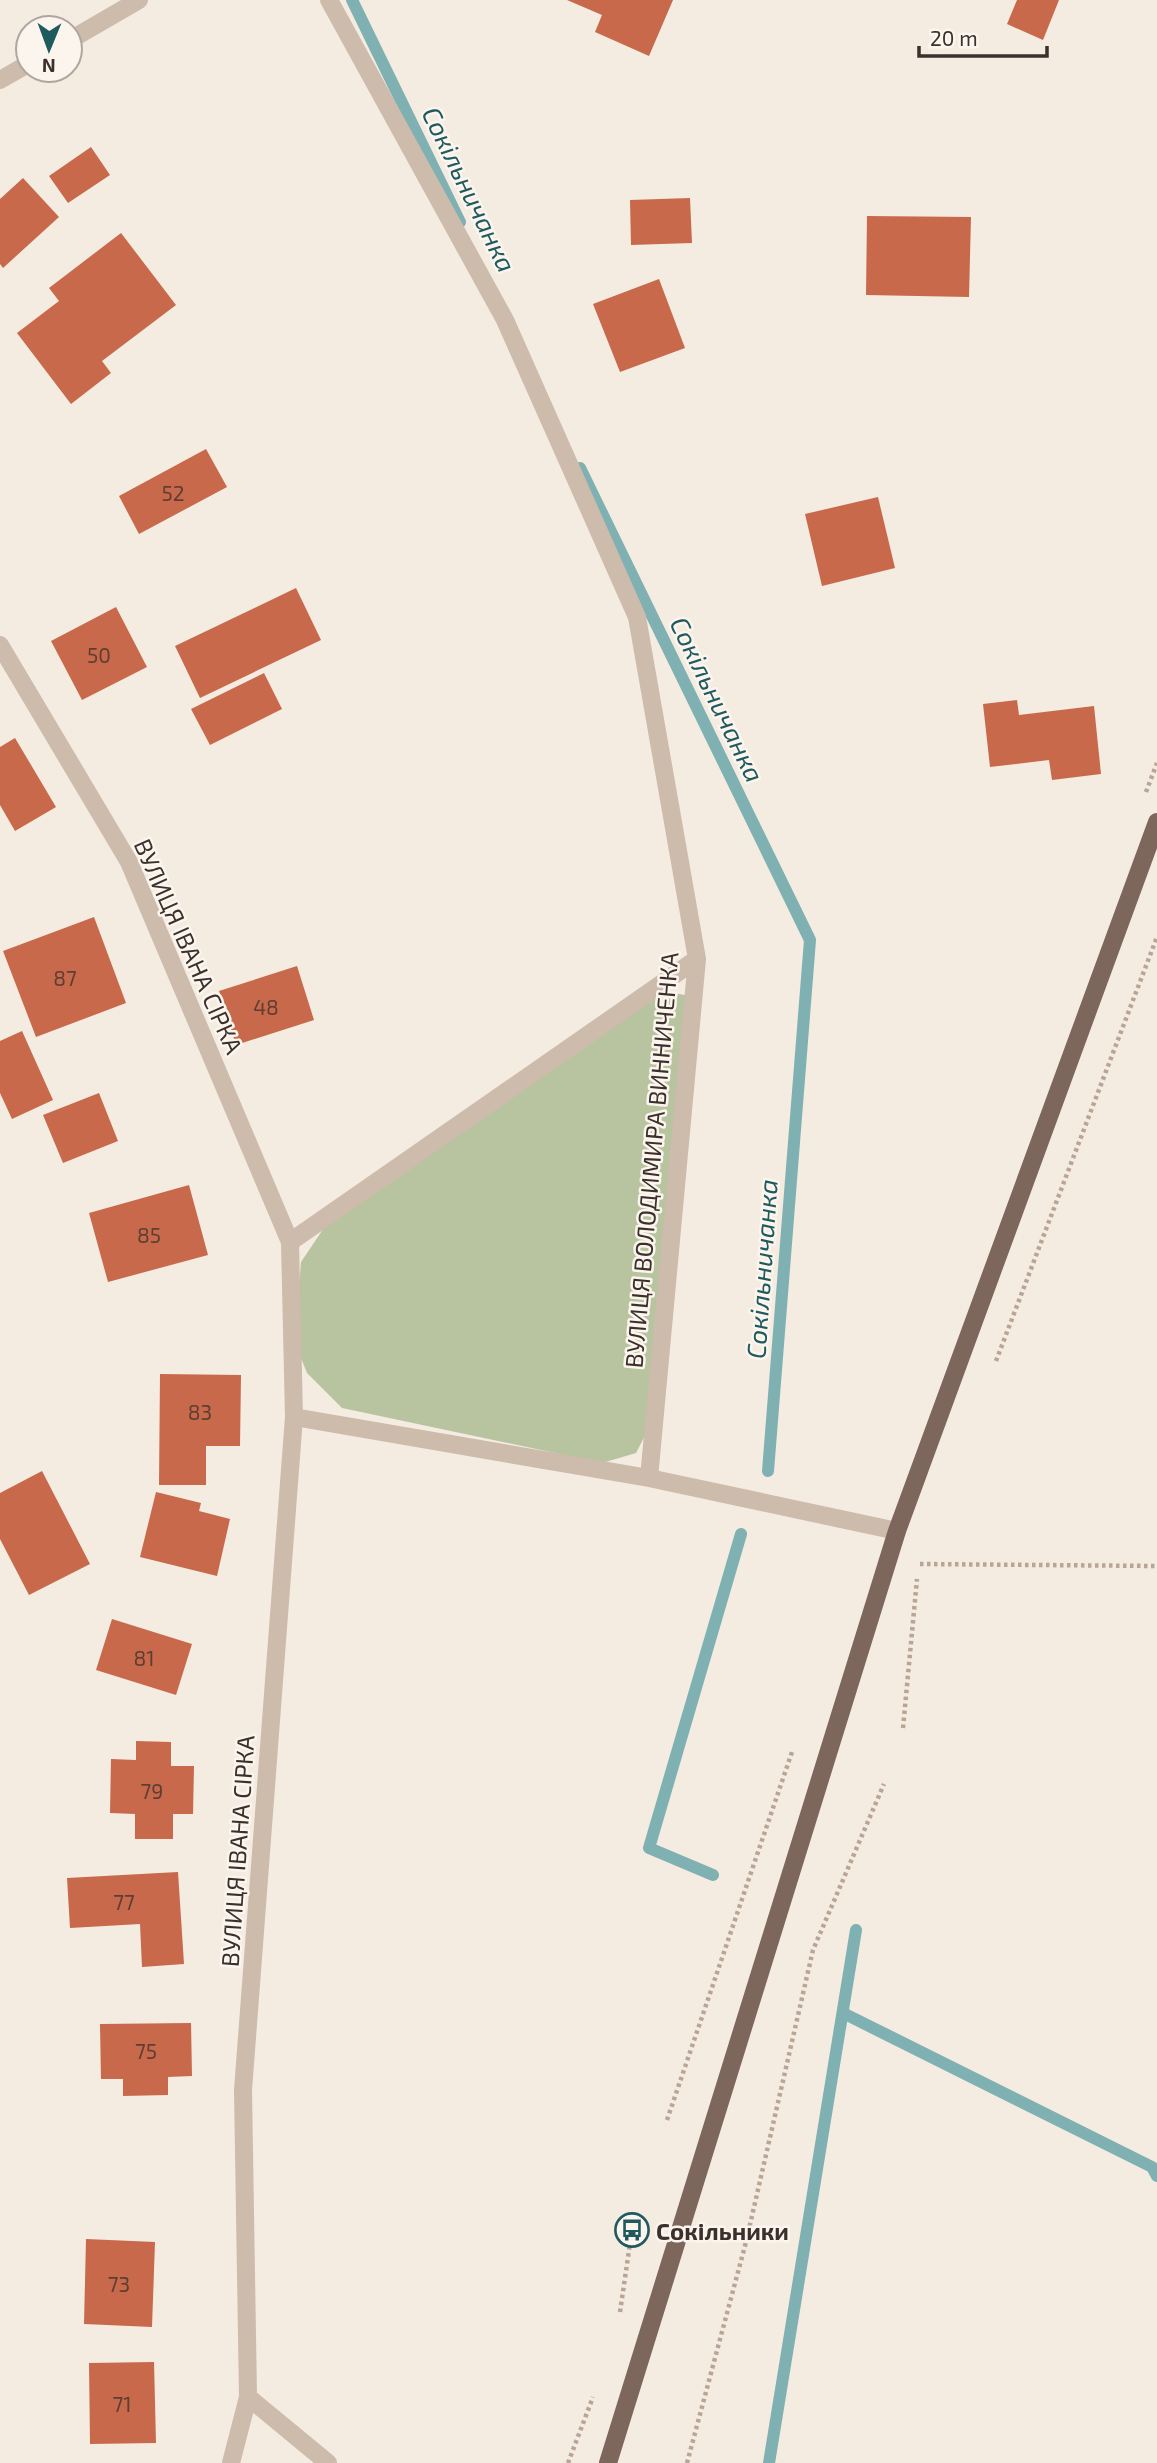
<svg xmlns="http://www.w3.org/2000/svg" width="1157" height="2463" font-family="'Exo 2',sans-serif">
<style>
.green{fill:#b8c4a0}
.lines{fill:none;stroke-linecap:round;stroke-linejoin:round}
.stream{stroke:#7fb0b2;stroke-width:12}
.building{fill:#c8694b}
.path{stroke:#b9a596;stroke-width:4.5;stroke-dasharray:3.5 3.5;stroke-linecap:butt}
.minor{stroke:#cdbbac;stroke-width:18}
.major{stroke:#7d675c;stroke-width:18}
.labels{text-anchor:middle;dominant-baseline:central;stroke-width:5;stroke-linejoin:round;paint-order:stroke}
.number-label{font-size:21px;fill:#5e3e33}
.street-label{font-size:24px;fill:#3b302b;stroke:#fbf5ee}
.poi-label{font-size:24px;font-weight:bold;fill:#3b302b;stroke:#fbf5ee;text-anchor:start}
.water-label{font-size:26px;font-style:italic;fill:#1f5a5e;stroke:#fbf5ee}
</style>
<rect width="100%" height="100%" fill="#f4ebe1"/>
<path class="green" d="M665 991 689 996 652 1422 636 1453 602 1463 342 1408 307 1373 295 1343 301 1262 332 1216Z"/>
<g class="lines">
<path class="stream" d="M352 0 460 222
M580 468 810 940 768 1471
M713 1875 649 1848 741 1534
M843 2013 1152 2167 1157 2176
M769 2463 856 1930"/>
</g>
<path class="building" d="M567 0H673L649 56 595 32 602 15Z
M1017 0H1059L1043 40 1007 24Z
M91 147 110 175 68 203 49 176Z
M23 178 59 217 3 268 0 264V199Z
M690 198 692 243 631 245 630 200Z
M867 216 971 217 969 297 866 295Z
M121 233 176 305 102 361 111 373 71 404 17 333 59 301 49 288Z
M659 279 685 348 620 372 593 304Z
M206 449 227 487 139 534 119 496Z
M878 497 895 568 822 586 805 514Z
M296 588 321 640 200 698 175 646Z
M116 607 147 667 82 700 51 641Z
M264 673 282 709 210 745 191 709Z
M1017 700 1019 715 1094 706 1101 774 1052 780 1049 760 990 767 983 704Z
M15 738 56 807 15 831 0 805V747Z
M94 917 126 1003 36 1037 3 951Z
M297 966 314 1020 236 1045 219 991Z
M22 1031 53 1100 12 1119 0 1093V1041Z
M99 1093 118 1141 63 1163 43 1115Z
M189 1185 208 1255 108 1282 89 1213Z
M160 1374 241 1375 240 1446H206V1485H159Z
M42 1471 90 1564 29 1595 0 1539V1493Z
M156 1492 201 1503 199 1511 230 1519 217 1576 140 1557Z
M112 1619 192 1644 176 1695 96 1670Z
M136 1741 171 1742V1766H194L193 1814H173V1839H135V1814L110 1813 111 1759 136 1760Z
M178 1872 184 1964 142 1967 140 1924 70 1928 67 1878Z
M191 2023 192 2076 168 2077V2095L123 2096V2079H101L100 2024Z
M86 2239 155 2242 152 2327 84 2324Z
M154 2362 156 2443 90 2444 89 2363Z"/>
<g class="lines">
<path class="path" d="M1146 792 1157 763
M996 1361 1157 937
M920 1564 1157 1566
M903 1728 917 1579
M667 2120 793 1749
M620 2312 632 2230
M568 2463 593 2397
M687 2463 746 2242 813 1950 884 1784"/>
<path class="minor" d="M329 0 505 320 637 617 697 959 649 1478
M70 40 139 0
M0 80 28 64
M0 645 129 862 290 1242 294 1417 243 2090 248 2397 231 2463
M290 1242 697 959
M294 1417 649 1478 897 1531
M248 2397 328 2463"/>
<path class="major" d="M608 2463 897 1531 1157 822"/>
</g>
<defs>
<g id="bus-ring" transform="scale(1.75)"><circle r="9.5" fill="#fbf5ee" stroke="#1f5a5e" stroke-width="1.5"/><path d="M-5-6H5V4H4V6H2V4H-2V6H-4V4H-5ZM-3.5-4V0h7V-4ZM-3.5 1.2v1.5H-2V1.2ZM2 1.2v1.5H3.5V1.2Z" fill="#1f5a5e"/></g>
</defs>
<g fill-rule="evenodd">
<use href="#bus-ring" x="632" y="2230"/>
</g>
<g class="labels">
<g class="number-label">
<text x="173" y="492">52</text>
<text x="99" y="654">50</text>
<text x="65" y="977">87</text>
<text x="266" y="1006">48</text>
<text x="149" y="1234">85</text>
<text x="200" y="1411">83</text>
<text x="144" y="1657">81</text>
<text x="152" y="1790">79</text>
<text x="124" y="1901">77</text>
<text x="146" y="2050">75</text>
<text x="119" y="2283">73</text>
<text x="122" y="2403">71</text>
</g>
<g class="street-label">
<text transform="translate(189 946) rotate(66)">ВУЛИЦЯ ІВАНА СІРКА</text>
<text transform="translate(651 1160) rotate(-85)">ВУЛИЦЯ ВОЛОДИМИРА ВИННИЧЕНКА</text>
<text transform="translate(237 1851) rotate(-86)">ВУЛИЦЯ ІВАНА СІРКА</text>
</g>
<g class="poi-label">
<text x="656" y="2230">Сокільники</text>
</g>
<g class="water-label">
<text transform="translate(470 189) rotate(64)">Сокільничанка</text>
<text transform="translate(718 699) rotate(64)">Сокільничанка</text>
<text transform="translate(761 1269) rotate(-86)">Сокільничанка</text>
</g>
</g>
<g transform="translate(49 49) rotate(181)"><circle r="33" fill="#fbf5ee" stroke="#aea6a0" stroke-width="2"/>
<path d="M0-5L12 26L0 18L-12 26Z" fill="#1f5a5e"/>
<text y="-10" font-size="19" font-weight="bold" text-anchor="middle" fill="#3b302b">N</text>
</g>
<path d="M919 46v10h128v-10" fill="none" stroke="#3b302b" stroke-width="3.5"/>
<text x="930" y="46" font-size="21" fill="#3b302b" stroke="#fbf5ee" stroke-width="5" paint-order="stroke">20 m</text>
</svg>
